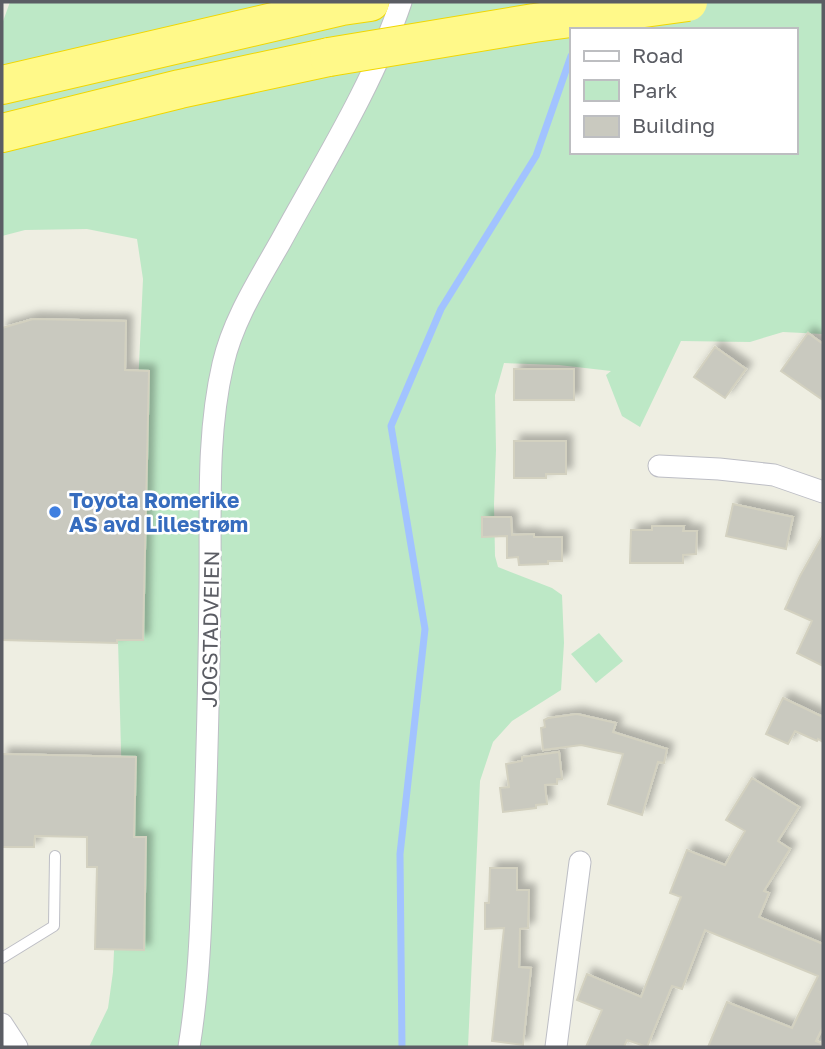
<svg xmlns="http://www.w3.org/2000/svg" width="825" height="1049" font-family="'Golos Text',sans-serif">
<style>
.green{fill:#bde8c6;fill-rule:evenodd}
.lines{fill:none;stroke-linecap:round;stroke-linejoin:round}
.stream{stroke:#a2c3ff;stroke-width:7}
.building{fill:#c9c9bf;stroke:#d3d1c0;stroke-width:2;filter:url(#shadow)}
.lane-casing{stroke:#bdbec5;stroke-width:12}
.street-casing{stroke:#bdbec5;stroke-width:23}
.highway-casing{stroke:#f1d700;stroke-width:40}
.lane{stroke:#fff;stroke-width:10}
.street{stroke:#fff;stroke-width:21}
.highway{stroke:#fff989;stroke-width:38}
.highway-bridge-casing{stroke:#f1d700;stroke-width:40;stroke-linecap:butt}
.highway-bridge{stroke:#fff989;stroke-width:38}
.shop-dot{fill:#3f7fe0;stroke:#fff;stroke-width:2.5}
.labels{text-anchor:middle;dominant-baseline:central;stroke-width:5;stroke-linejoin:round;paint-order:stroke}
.shop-label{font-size:21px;font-weight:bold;fill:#366cbe;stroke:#fff;text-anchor:start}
.street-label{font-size:21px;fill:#5b5d64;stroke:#fff}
</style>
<defs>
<filter id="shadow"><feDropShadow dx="6" dy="-6" stdDeviation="3.5" flood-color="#0004"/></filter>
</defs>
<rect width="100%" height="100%" fill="#eeeee2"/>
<path class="green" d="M10 2H823V334L783 332 750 342 681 341 640 427 622 416 606 375 611 371 559 365 504 363 495 395 496 450 494 504 495 556 498 567 552 588 562 595 564 643 561 690 512 721 493 742 480 781 468 1047H89L108 1008 113 972 122 786 118 640 136 429 143 279 137 239 87 229 25 230 2 236V24ZM571 30H795V152H571Z
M599 633 623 661 596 683 571 654Z"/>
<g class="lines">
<path class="stream" d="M402 1047 400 854 425 629 391 426 441 309 536 156 571 56"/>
</g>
<path class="building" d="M33 319 126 321 125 370 149 371 143 640H117V643L2 640V328Z
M808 333 823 344V400L781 371Z
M715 347 746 369 725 398 694 377Z
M514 369H574V400H514Z
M514 441H566V474H546V478H514Z
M733 504 793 517 786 549 726 536Z
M482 517H511L512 535 534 534V537H562V561H548V564L519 565 518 557 507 558V536L482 537Z
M652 526H684L683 531H697L696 554 683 555V563H630L631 530H652Z
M823 535V666L797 653 812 621 785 609 800 576Z
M783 698 823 717V742L818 739 817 741 795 731 788 744 766 734Z
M577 714 616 723 613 732 667 749 664 763 658 762 642 815 608 804 623 754 581 745 543 750 541 728 545 727 544 720 548 718Z
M559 752 562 779H557V784L545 785 547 804 536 805V808L503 812 500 788 509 787 506 764 522 761V757Z
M2 754 136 757 134 837H146L144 950 95 949 97 867H87V837L35 836 34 847H2Z
M752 778 799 807 778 841 790 849 764 891 769 893 759 917 823 944V1027L816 1041 823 1044V1047H708L727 1002 792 1028 818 976 705 930 682 989 672 986 647 1047 627 1040 624 1047H586L602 1010 577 1000 587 974 641 997 681 897 670 893 687 850 725 865 745 831 726 820Z
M490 868H517V890H529L528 928 520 929 519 967 531 968 523 1045 492 1041 504 928 485 929V903H489Z"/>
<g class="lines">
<g class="lane-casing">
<path id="lane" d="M2 958 54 926 55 856"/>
</g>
<g class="street-casing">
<path id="street" d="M659 466 719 469 774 475 823 492
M2 1024 17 1047
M189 1047C199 986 201 924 203 862 207 771 209 679 210 588 211 514 206 437 223 364 233 320 259 280 281 241 323 164 373 85 401 2
M556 1047 580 862"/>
</g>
<g class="highway-casing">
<path id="highway" d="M2 85 342 6 370 2
M2 133 180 89 329 57"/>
</g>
<use href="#lane" class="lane"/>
<use href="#street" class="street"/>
<use href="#highway" class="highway"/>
<g class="highway-bridge-casing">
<path id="highway-bridge" d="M329 57 534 23 688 2"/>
</g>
<use href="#highway-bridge" class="highway-bridge"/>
</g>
<circle class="shop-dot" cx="55" cy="512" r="7"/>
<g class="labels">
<g class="shop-label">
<text x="69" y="500">Toyota Romerike<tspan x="69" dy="24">AS avd Lillestrøm</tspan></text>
</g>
<g class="street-label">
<text transform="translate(210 629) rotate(-89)">JOGSTADVEIEN</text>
</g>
</g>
<rect width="825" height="1049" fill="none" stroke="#5b5d64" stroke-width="7"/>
<rect x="570" y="28" width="228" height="126" fill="#ffffff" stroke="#bdbec1" stroke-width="2"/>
<rect x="584" y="51" width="35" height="10" fill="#ffffff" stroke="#bdbec1" stroke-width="2"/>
<text x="632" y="63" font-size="21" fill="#5b5d64">Road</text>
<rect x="584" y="80" width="35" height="21" fill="#bde8c6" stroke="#bdbec1" stroke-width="2"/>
<text x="632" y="98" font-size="21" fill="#5b5d64">Park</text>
<rect x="584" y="116" width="35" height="21" fill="#c9c9bf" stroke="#bdbec1" stroke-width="2"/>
<text x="632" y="133" font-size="21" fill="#5b5d64">Building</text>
</svg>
